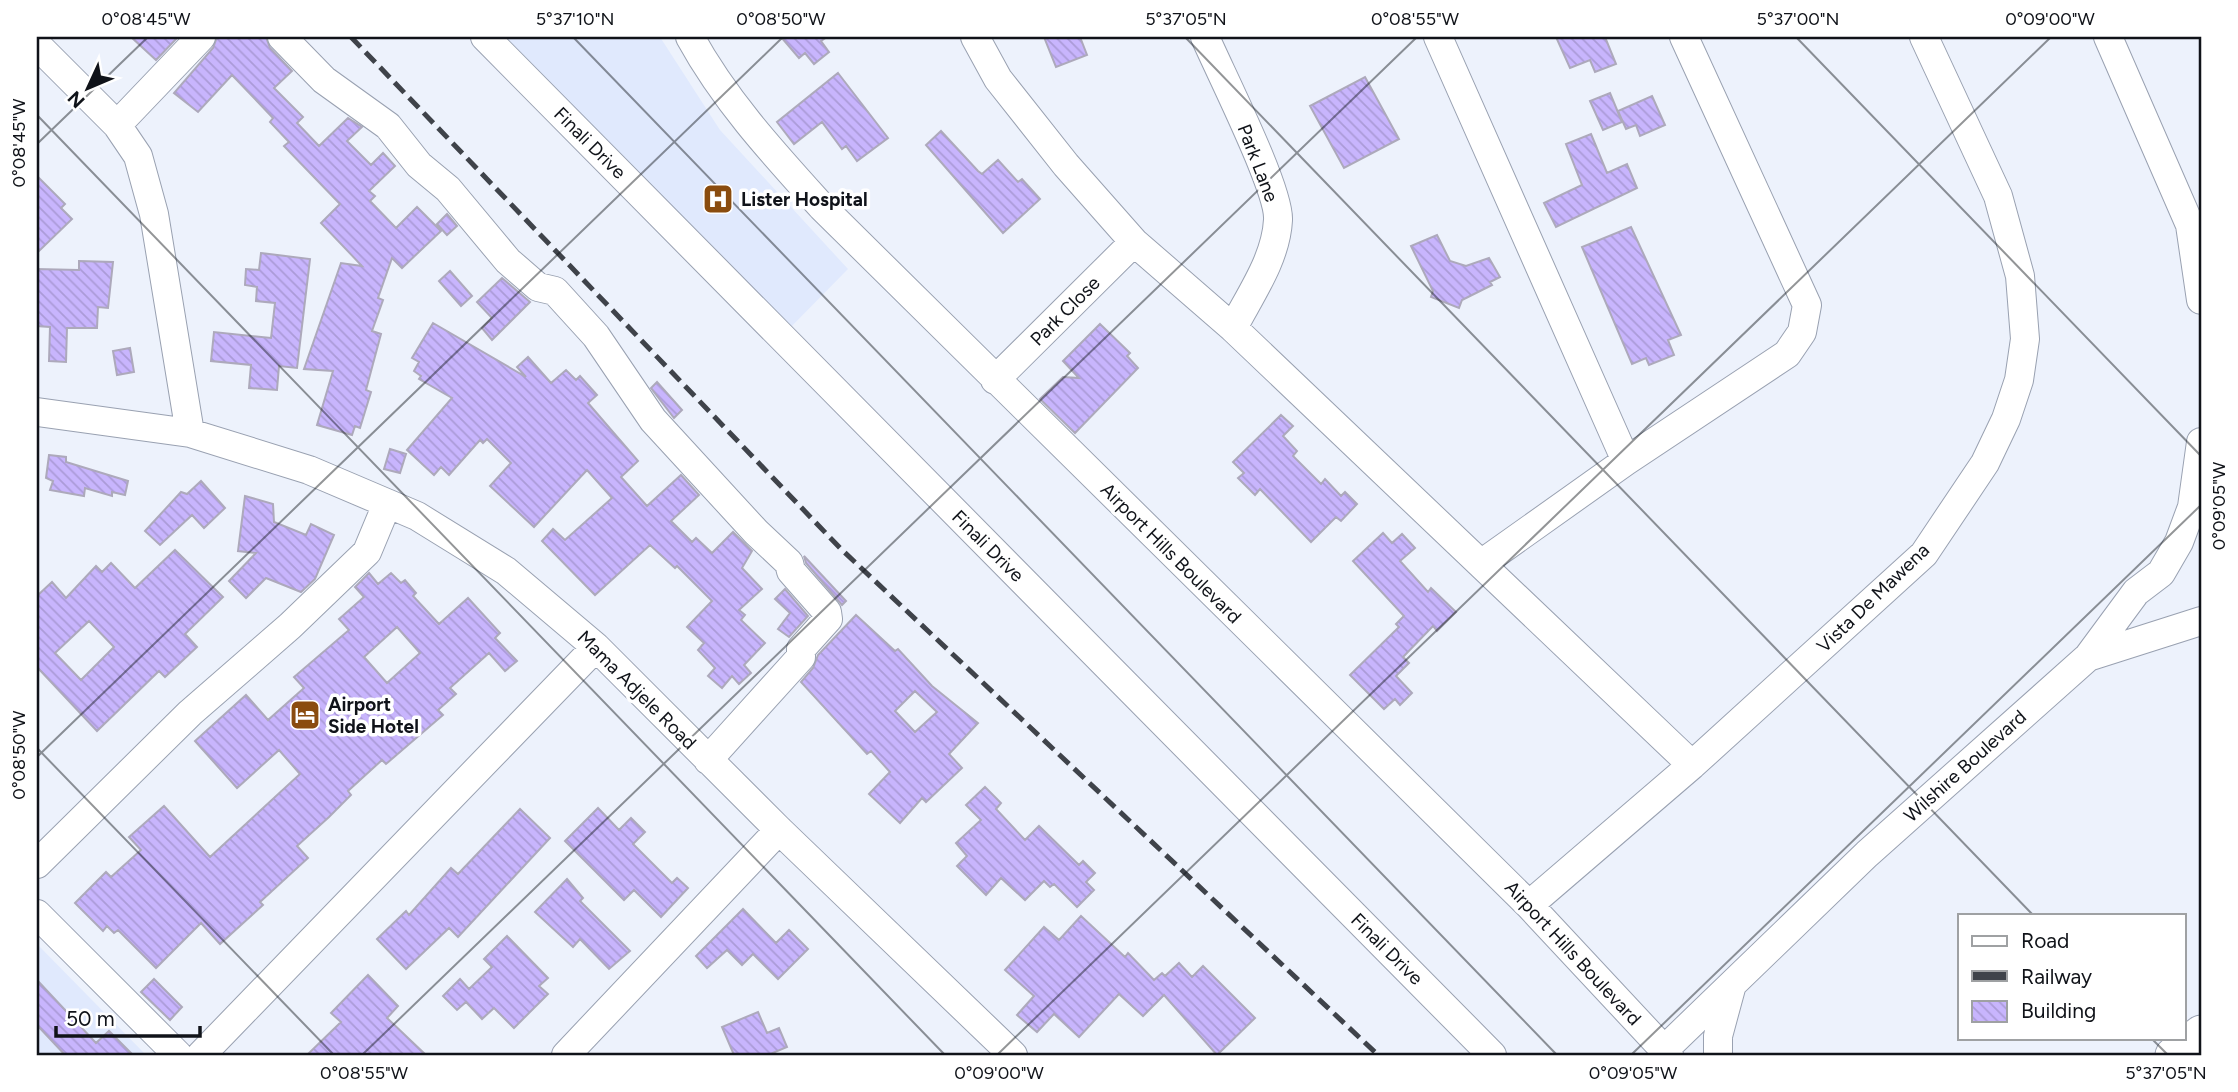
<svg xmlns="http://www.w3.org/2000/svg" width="2238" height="1092" font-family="Figtree,sans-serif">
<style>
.built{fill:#e0e9fd}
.building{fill:url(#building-back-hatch);stroke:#ada9bb;stroke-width:2;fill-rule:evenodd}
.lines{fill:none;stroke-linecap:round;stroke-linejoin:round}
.minor-casing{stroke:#99a1b1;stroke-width:30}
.major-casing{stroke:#99a1b1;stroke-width:37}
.minor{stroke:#fff;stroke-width:28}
.major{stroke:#fff;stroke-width:35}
.rail{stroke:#3f434a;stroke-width:5;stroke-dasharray:14 7;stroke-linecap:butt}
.ticks{fill:none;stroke:#101319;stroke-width:2;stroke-opacity:0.45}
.labels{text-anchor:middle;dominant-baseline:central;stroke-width:7;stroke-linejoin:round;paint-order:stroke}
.street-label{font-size:19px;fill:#101319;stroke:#fff}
.poi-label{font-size:19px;font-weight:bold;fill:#101319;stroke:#fff;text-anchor:start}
.neatline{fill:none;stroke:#101319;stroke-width:2.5}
.ticks-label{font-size:18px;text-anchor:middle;fill:#101319}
</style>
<defs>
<pattern id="building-back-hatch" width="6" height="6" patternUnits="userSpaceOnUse" patternTransform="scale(1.75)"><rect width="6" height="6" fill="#c8b5fd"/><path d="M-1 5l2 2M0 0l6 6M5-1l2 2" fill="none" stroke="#ab9bd8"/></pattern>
</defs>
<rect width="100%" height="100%" fill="#edf2fc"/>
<path class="built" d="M493 37H660L720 130 848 269 783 335Z
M37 944 146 1055H37Z"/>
<path class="building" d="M131 37H178L156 60Z
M217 37H266L270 48 292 71 274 88 303 117 297 123 319 146 348 118 362 127 347 141 371 165 383 153 395 166 369 191 375 196 370 201 396 228 417 207 441 231 402 268 392 258 378 298 383 300 372 331 381 334 366 390 371 392 360 428 355 426 352 435 317 425 333 371 304 369 341 263 362 266 321 223 340 204 284 146 289 142 270 122 273 118 232 75 198 112 174 93 213 48Z
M781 37H827L821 41 829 52 814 64 805 53 799 58Z
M1044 37H1080L1087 55 1056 67Z
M1556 37H1605L1616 64 1595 72 1590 60 1570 68Z
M838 73 888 138 857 161 846 146 842 149 822 122 794 144 777 122Z
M1365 77 1399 139 1344 168 1310 106Z
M1610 93 1622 122 1603 130 1590 101Z
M1652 96 1665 125 1640 136 1636 125 1626 129 1618 111Z
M941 131 978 171 982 174 998 160 1018 182 1022 179 1040 199 1003 233 926 145Z
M1591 134 1607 173 1627 164 1637 188 1556 227 1544 203 1582 185 1566 144Z
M37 176 65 204 61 208 72 219 37 253Z
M447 214 457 226 447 235 437 224Z
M1631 227 1681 335 1668 340 1674 355 1649 365 1646 358 1632 364 1582 247Z
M1437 235 1450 261 1466 266 1489 258 1500 277 1490 282 1492 285 1462 300 1459 308 1431 297 1433 291 1411 246Z
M261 253 310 259 297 368 279 366 277 390 249 388 251 365 211 361 214 332 271 338 275 303 256 301 257 287 245 285 246 269 259 270Z
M79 261 113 262 108 308 98 307 97 328H67L66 362 49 361 50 327 37 326V269L79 270Z
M450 271 472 296 461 306 439 281Z
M502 278 530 302 492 340 482 328 492 318 477 302Z
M433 323 526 377 517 367 528 357 551 383 566 370 576 380 580 376 597 395 588 403 638 461 621 477 647 506 681 475 699 495 671 521 692 542 696 538 712 553 733 532 752 551 742 568 762 589 739 610 745 615 741 620 765 643 744 665 751 673 739 684 732 676 722 688 708 676 715 668 698 650 704 643 687 627 712 601 677 566 675 568 650 545 595 595 542 541 553 529 565 540 612 498 587 470 534 527 490 486 511 463 487 439 483 443 480 440 449 475 441 467 434 475 407 450 452 398 419 379 421 376 414 371 419 362 412 358Z
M1100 324 1130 353 1127 356 1138 368 1075 433 1040 399 1063 377 1079 378 1063 361Z
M130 348 134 372 117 375 113 351Z
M657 382 682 410 674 418 651 388Z
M1281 415 1293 426 1283 436 1297 451 1293 456 1321 484 1325 479 1341 496 1345 492 1357 504 1341 521 1336 517 1311 542 1260 489 1255 495 1238 478 1244 473 1233 462Z
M390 449 406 454 400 473 384 469Z
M49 455 66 457V462L128 481 125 495 112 492V496L85 488 84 496 50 490 53 481 46 478Z
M201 481 225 508 204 528 192 515 160 545 145 531 181 492 187 494Z
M245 496 273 504 274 522 306 535 311 524 334 535 315 579 301 592 266 578 246 598 229 581 256 553 238 551Z
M1383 533 1392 543 1402 534 1415 548 1400 561 1428 592 1431 588 1456 612 1437 631 1433 626 1403 657 1409 663 1396 676 1412 693 1400 705 1395 699 1384 709 1350 675 1399 627 1396 624 1404 616 1353 561Z
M175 550 223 597 185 634 197 647 165 677 159 671 97 731 37 667V596L52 582 66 598 96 566 102 572 111 563 135 588ZM89 621 114 647 81 680 55 653Z
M804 556 846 601 842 605 806 563Z
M369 573 378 584 391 573 401 583 405 580 416 593 413 596 439 624 468 598 500 633 495 638 517 661 505 671 489 653 450 688 456 694 438 710 443 715 386 764 382 760 348 791 351 795 329 817 297 846 308 858 260 902 263 905 220 944 201 923 156 968 118 930 114 933 107 926 103 931 75 903 106 872 111 877 141 850 129 837 164 806 210 857 300 774 279 750 237 788 195 741 246 695 268 720 304 688 294 677 349 630 339 619 364 597 355 587ZM397 627 420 653 387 683 364 657Z
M785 589 808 616 789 637 778 629 790 613 775 599Z
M856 615 895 651 898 649 932 686 978 723 949 754 962 768 926 802 922 798 900 823 869 794 890 772 871 751 867 754 801 682 813 668 818 655ZM915 691 937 712 915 732 895 711Z
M985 787 1001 803 996 809 1025 840 1039 826 1079 865 1083 861 1095 873 1086 882 1094 890 1077 907 1054 884 1050 887 1044 881 1025 900 1001 878 986 895 957 866 967 856 956 843 981 820 966 805Z
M598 808 619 830 631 818 645 832 633 844 672 883 677 878 688 888 661 917 634 890 624 900 565 841Z
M520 809 550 838 458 937 449 928 406 969 377 939 406 911 409 915 451 868 458 874Z
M567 879 583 898 580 901 630 951 609 969 580 939 573 947 535 912Z
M743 909 776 943 789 930 808 949 778 979 753 954 742 965 727 950 707 968 696 956Z
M1081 916 1125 957 1128 953 1154 980 1162 973 1165 976 1179 963 1192 977 1203 966 1255 1018 1217 1055 1164 995 1143 1016 1119 994 1079 1037 1054 1014 1037 1032 1017 1015 1034 996 1005 970 1044 927 1059 940Z
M507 936 548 978 539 986 548 994 514 1028 494 1008 482 1019 466 1002 457 1010 443 996 460 979 469 989 492 967 484 959Z
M368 975 398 1006 387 1018 426 1055H307L341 1022 331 1013Z
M154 979 182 1007 170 1020 141 992Z
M37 980 96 1043 109 1031 133 1055H65L37 1025Z
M758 1012 767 1033 779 1028 787 1047 768 1055H734L722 1027Z"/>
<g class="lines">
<g class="minor-casing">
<path id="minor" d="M282 37 324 80 388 126 419 165 448 189 508 261 538 287 555 291 596 336 653 420 756 532 789 563 791 571 827 612 828 619 801 649V657L708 760
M485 37 1492 1055
M690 37C725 101 774 154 822 207L1529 905 1669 1055
M975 37 998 79 1066 165 1134 242 1233 328 1692 765
M1205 37C1220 72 1280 190 1278 220 1276 259 1250 295 1233 328
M1438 37 1626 461
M2108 37 2190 225 2201 300
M37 45 117 125 138 156 154 214 190 433
M117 125 201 37
M995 380 1134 242
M37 412 190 433 309 470 417 516 506 571 596 647 779 830 1013 1055
M1481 564 1626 461 1787 354 1802 332 1807 305 1684 37
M2088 657 2201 621
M37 864 190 713 290 626 367 552 387 504
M1529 905 1692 765 1924 554 1985 463 2006 419 2019 380 2025 339 2020 276 1998 196 1924 37
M37 914 178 1055
M1664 1050 1867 854 2088 657 2136 592 2161 573 2179 542 2192 507 2201 442
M201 1055 596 647
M566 1055 779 830
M1718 1055V1036L1731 988"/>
</g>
<g class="major-casing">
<path id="major" d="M2173 1055 2201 1033"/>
</g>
<use href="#minor" class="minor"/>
<use href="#major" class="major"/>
<path class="rail" d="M351 37 841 549 1378 1055"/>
</g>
<path class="ticks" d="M573 37 1557 1055M1185 37 2033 915M1796 37 2201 456M37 115 945 1055M37 144 148 37M37 748 334 1055M37 757 783 37M2151 1038 2168 1055M362 1055 1417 37M997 1055 2051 37M1631 1055 2201 505"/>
<defs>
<g id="hospital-square" transform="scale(1.575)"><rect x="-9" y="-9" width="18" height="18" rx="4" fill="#8a4c0f" stroke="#fff"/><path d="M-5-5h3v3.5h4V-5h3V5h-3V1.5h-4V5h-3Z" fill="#fff"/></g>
<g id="hotel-square" transform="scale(1.575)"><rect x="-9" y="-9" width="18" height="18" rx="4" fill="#8a4c0f" stroke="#fff"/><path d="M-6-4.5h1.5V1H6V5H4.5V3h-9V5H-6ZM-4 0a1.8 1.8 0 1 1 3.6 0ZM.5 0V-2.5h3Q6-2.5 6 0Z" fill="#fff"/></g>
</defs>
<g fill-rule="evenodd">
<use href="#hospital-square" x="718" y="199"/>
<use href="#hotel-square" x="305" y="715"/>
</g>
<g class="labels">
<g class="street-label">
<text transform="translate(590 143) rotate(45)">Finali Drive</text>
<text transform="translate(1258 163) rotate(69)">Park Lane</text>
<text transform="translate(1065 311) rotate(-45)">Park Close</text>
<text transform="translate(988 546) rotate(45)">Finali Drive</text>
<text transform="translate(1171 553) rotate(45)">Airport Hills Boulevard</text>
<text transform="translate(1873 598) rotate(-44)">Vista De Mawena</text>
<text transform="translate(637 690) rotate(45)">Mama Adjele Road</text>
<text transform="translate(1965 766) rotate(-42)">Wilshire Boulevard</text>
<text transform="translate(1387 949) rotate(45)">Finali Drive</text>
<text transform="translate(1573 953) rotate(47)">Airport Hills Boulevard</text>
</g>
<g class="poi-label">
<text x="741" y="199">Lister Hospital</text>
<text x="328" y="704">Airport<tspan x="328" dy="22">Side Hotel</tspan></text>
</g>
</g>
<rect width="2238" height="1092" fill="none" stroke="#ffffff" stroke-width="77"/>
<rect x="1958" y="914" width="228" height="126" fill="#ffffff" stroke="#9fa1a3" stroke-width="2"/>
<rect x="1972" y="936" width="35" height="10" fill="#ffffff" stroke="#9fa1a3" stroke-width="2"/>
<text x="2021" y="948" font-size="21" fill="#101319">Road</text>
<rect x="1972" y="971" width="35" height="10" fill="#3f434a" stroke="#9fa1a3" stroke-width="2"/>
<text x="2021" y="984" font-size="21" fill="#101319">Railway</text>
<rect x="1972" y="1001" width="35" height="21" fill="url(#building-back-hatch)" stroke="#9fa1a3" stroke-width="2"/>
<text x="2021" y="1018" font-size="21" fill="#101319">Building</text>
<g transform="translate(88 88) rotate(226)" stroke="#ffffff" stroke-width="5" paint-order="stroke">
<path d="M0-5L12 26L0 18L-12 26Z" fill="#101319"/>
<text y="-10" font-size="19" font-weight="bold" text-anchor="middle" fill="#101319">N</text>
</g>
<path d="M56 1026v10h144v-10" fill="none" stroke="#101319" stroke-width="3.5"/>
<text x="66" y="1026" font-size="21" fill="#101319" stroke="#ffffff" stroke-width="5" paint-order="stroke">50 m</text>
<rect x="38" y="38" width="2162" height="1016" class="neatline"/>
<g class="ticks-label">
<text x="146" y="25">0°08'45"W</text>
<text x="575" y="25">5°37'10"N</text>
<text x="781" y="25">0°08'50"W</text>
<text x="1186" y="25">5°37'05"N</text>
<text x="1415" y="25">0°08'55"W</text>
<text x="1798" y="25">5°37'00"N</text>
<text x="2050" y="25">0°09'00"W</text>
<text transform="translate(19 143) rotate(-90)" y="6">0°08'45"W</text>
<text transform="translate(2219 506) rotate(-90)" y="6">0°09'05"W</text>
<text transform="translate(19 755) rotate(-90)" y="6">0°08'50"W</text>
<text x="364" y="1079">0°08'55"W</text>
<text x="999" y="1079">0°09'00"W</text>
<text x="1633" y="1079">0°09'05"W</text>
<text x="2166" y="1079">5°37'05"N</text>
</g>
</svg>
